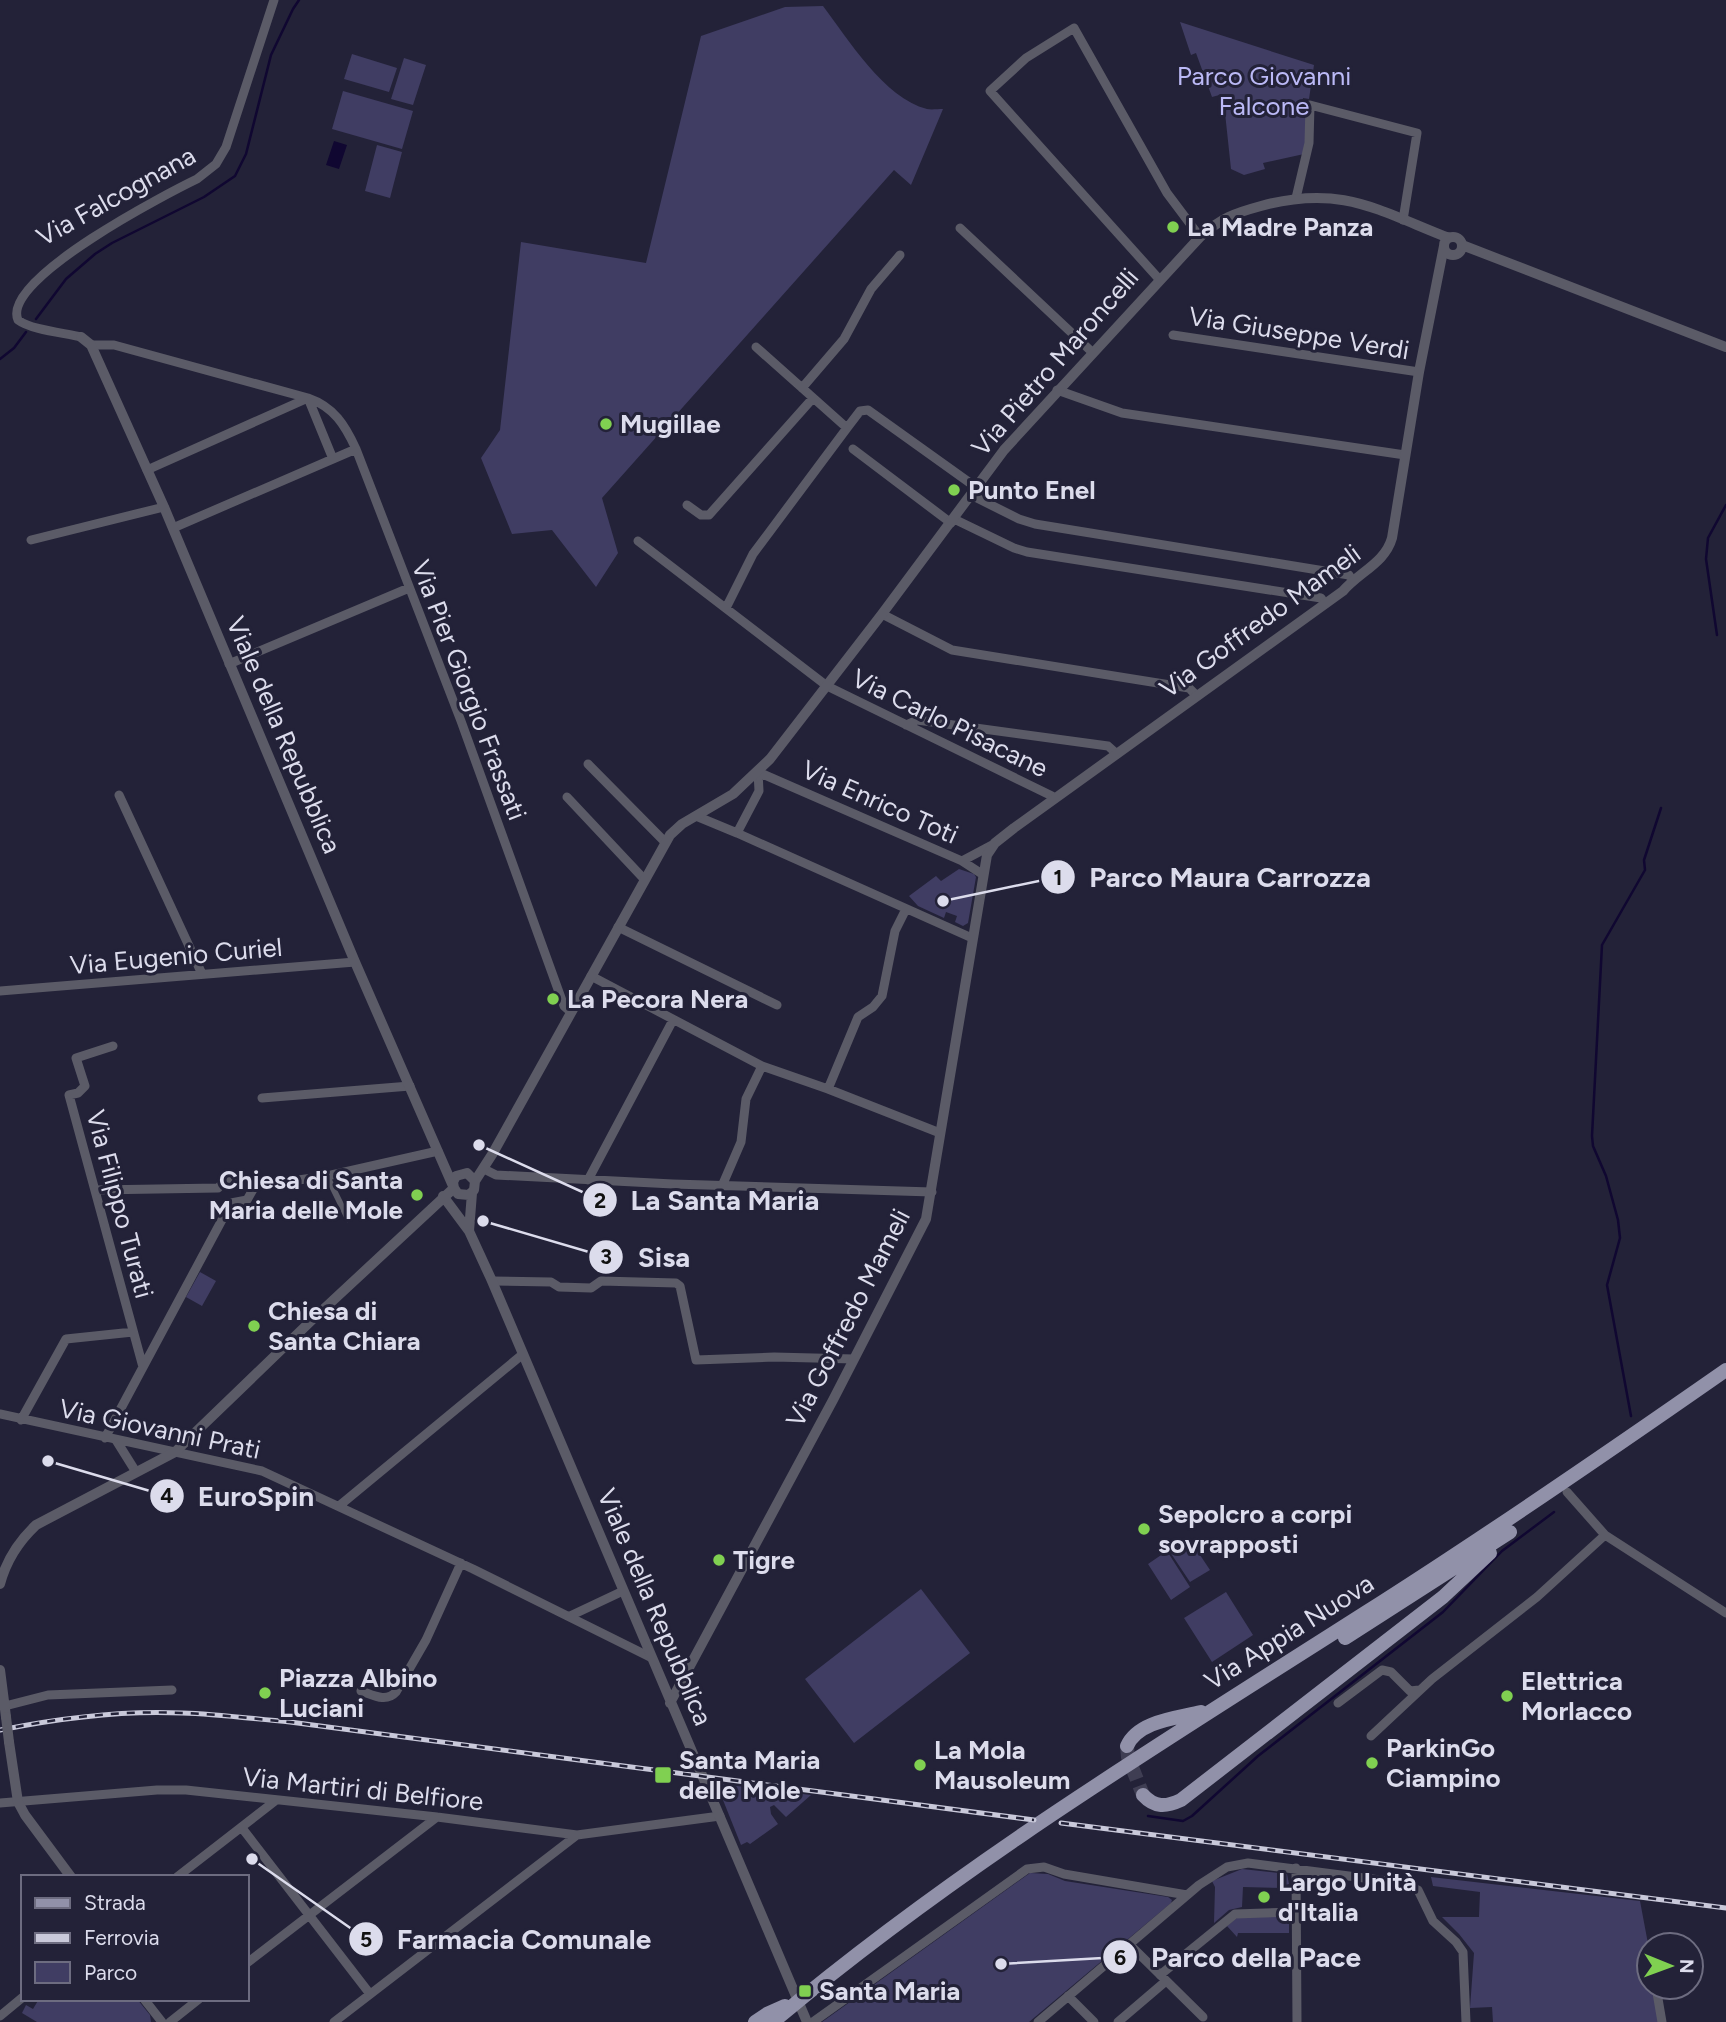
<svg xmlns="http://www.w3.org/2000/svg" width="1726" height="2022" font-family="Figtree,sans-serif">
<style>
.green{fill:#403d63}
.water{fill:#100731}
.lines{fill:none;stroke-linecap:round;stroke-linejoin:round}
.stream{stroke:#100731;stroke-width:2.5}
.primary-tunnel{stroke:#3f3e53;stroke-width:14;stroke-dasharray:14 7;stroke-linecap:butt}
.pedestrian{stroke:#5b5b67;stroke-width:6}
.minor{stroke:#5b5b67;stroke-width:9}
.tertiary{stroke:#5b5b67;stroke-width:10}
.primary{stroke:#9191a9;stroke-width:14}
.rail-casing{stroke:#c9c9da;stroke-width:5}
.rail{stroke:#232238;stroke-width:2.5;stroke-dasharray:8;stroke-linecap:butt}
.tertiary-bridge{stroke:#5b5b67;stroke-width:10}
.poi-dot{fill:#80d051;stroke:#232238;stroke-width:2.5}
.labels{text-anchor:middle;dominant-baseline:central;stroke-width:6;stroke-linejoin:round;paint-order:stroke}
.park-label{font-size:26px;fill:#bbb9f6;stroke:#232238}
.street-label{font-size:26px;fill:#dcdcec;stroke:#232238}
.poi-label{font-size:26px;font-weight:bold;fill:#dcdcec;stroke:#232238;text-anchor:start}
.leader{fill:none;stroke:#dcdcec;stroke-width:2.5}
.callout-dot{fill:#dcdcec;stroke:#232238;stroke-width:2.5}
.mark-label{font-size:21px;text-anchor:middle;font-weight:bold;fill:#111}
.callout-label{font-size:28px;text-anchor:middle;font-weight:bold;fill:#dcdcec;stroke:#232238;stroke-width:6;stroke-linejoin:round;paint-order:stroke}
</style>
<rect width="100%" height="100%" fill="#232238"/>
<path class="green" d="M823 6C848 39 884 98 927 109 931 110 938 109 943 109L911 185 894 170 602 498 618 553 596 587 552 530 512 534 481 458 500 430 521 242 646 263 701 36 785 7Z
M1180 22 1314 65 1309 99 1303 98 1302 111 1308 112 1304 154 1263 163 1265 169 1244 175 1231 169 1223 94 1212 97 1196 53 1191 55Z
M352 54 397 68 389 92 344 79Z
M404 58 426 65 413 105 391 99Z
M343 91 413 111 402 149 332 129Z
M377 145 402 152 390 198 365 191Z
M959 869 974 874 976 877 968 923 963 926 955 922 957 916 946 912 944 918 918 906 909 896 936 876 941 881Z
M200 1272 216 1281 202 1306 186 1297Z
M1188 1537 1210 1570 1190 1582 1168 1549Z
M1167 1551 1190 1587 1171 1600 1148 1564Z
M921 1589 970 1653 854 1743 805 1679Z
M1226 1592 1253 1635 1212 1662 1184 1618Z
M720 1784 811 1795 786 1817 774 1805 770 1807 771 1814 778 1824 750 1844 747 1842 741 1845 717 1785Z
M1242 1869 1287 1874 1289 1884 1286 1885V1888L1243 1887 1242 1907 1229 1910 1214 1923 1215 1887 1212 1881Z
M1030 1873 1048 1874 1065 1881 1168 1897 1172 1900 1171 1903 1029 2022H822Z
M1431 1877 1640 1901 1649 1949V1987H1656L1662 2022H1493L1492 2007 1470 2008 1474 1953 1459 1934 1442 1917H1479L1480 1892 1433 1886Z
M1238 1917H1289V1933H1238L1237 1937 1227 1926Z
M39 1999H137L150 2015 151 2022H37L22 2013 26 2005 33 2009Z"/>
<path class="water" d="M334 141 347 145 339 169 326 165Z"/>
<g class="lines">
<path class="stream" d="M36 319 66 279 95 254 112 243 204 197 235 176 246 154 271 55 293 9 299 0
M0 359 14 348 26 332
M1717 635 1706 559 1708 538 1726 505
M1631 1416 1607 1285 1620 1238 1618 1220 1606 1176 1593 1146 1592 1136 1602 945 1645 870 1644 860 1661 808
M1148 1816 1183 1821 1192 1816 1258 1756 1443 1612 1502 1551 1554 1512"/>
<path class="primary-tunnel" d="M1127 1746 1128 1757 1143 1795"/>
<path class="pedestrian" d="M327 1176 348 1219"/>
<path class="minor" d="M1296 198 1309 143 1310 105 1417 133 1403 220
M960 228 1092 352
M1159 279 990 91 1026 58 1074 28 1167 193 1200 237
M1173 335 1419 372
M81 337C65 333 31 330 18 320 0 279 172 191 197 179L216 164 226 147 274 0
M91 345H114L308 398C334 407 345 425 356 449L461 721 564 1006 571 1012
M802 388 844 339 871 289 900 255
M1057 390 1122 413 1405 455
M847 428 860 411 868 410 977 488
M853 449 951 523
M147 470 308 398 333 459
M971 495 1019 519 1035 524 1349 575 1352 580
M687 505 701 515H709L813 398
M954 519 1014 548 1027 552 1321 598 1325 604
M173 528 356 449
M31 540 164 507
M638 541 827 686 1052 796 1054 799
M726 608 753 554 847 428 756 347
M882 614 952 650 1189 688 1197 696
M229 664 409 588
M906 725 917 720 1108 746 1117 754
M588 764 665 842
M119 795 202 974
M567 797 644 879
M696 816 737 833 759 791 758 772 962 861 982 874
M737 833 972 938
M962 861 994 844
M906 909 895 931 882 996 873 1007 858 1017 828 1089 940 1133
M618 927 777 1005
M591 976 762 1066 828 1089
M0 991 355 962
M113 1046 76 1058 85 1086 78 1093 69 1095 143 1367
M262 1098 410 1086
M484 1169 496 1175 673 1184 932 1192
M588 1180 673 1020
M255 1186 327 1176 438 1151
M722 1186 741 1142 746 1099 762 1066
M96 1190 218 1188C229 1175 243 1172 255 1186
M492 1281 551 1282 559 1287 591 1288 601 1281 676 1283 680 1286 696 1360 774 1357 854 1359
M0 1414 262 1471 473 1569 650 1657
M21 1420 66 1339 133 1332
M105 1438 231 1203 247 1200 255 1186
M116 1440 136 1472
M1567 1492 1605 1535 1726 1613
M339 1506 523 1354
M570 1616 623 1591
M361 1691C373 1695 386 1703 396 1692L426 1640 461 1563
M1338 1703 1382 1670 1391 1672 1410 1691 1419 1690
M5 1706 48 1695 172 1690
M1371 1736 1432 1679 1537 1597 1605 1535
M0 1803 157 1790H186L437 1817 577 1835 720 1816
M242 1828 370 1994
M1296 1868 1297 2022
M177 1877 275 1801
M1130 1945 1203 2017
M247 1963 437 1817
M1160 1975 1235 1914 1296 1912
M1656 1987 1662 2022
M1068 1996 1094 2022
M144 1999 162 2022
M0 2016 23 1997
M170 2022 199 1999
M334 2022 577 1835
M813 2022 1027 1869 1044 1867 1064 1874 1187 1895
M1038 2022 1199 1885 1227 1867 1248 1863 1403 1883 1418 1890 1433 1921 1456 1942 1463 1952 1466 2022
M1118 2022 1166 1981"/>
<path class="tertiary" d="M1444 246a9 9 0 1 1 18 0a9 9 0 1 1-18 0Z
M1462 245 1726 347
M81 337 91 345 164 507 355 962 453 1186
M475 1181 493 1153 670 835 682 824 733 794 770 759 882 614 1004 450 1200 237C1221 218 1235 213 1261 206 1341 184 1377 210 1449 238
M443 1196 469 1231 492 1281 807 2022
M469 1231 472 1193
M0 1584C6 1561 19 1541 36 1525L175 1452 313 1319 454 1188 453 1182 456 1176 467 1173 475 1181 474 1190 469 1195 458 1194 454 1188
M0 1670 6 1717
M670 1703 833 1400 926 1219 987 855 995 843 1014 828 1343 591C1359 572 1385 563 1392 538L1419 372 1444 246
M9 1742 18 1802 25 1815 71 1877"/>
<path class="primary" d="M1345 1638 1510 1532
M1127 1746C1138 1721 1177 1718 1201 1712
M1143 1795C1155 1808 1166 1807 1181 1800L1443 1597 1490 1553
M755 2022 767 2014 785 2006
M773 2022C957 1867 1163 1742 1365 1613 1488 1535 1607 1453 1726 1370"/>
<g class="rail-casing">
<path id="rail" d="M0 1730C60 1718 121 1710 182 1713 218 1714 254 1719 290 1722L1034 1820
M1061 1823 1726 1908"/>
</g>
<use href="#rail" class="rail"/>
<path class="tertiary-bridge" d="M6 1717 9 1742"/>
</g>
<g class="poi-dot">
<circle cx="1173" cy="227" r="7"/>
<circle cx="606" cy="424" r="7"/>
<circle cx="954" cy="490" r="7"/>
<circle cx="553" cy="999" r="7"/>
<circle cx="417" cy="1195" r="7"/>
<circle cx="254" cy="1326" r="7"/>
<circle cx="1144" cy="1529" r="7"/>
<circle cx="719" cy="1560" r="7"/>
<circle cx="265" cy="1693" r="7"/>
<circle cx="1507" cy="1696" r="7"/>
<circle cx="1372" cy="1763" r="7"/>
<circle cx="920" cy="1765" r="7"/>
<rect x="654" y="1766" width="18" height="18" rx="3.5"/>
<circle cx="1264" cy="1897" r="7"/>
<rect x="798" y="1984" width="14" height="14" rx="3.5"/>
</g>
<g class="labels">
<g class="park-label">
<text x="1264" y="76">Parco Giovanni<tspan x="1264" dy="30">Falcone</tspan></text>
</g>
<g class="street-label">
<text transform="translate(116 196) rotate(-29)">Via Falcognana</text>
<text transform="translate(1299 333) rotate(9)">Via Giuseppe Verdi</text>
<text transform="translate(1055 362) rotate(-49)">Via Pietro Maroncelli</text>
<text transform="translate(1260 621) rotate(-36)">Via Goffredo Mameli</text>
<text transform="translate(469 690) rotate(69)">Via Pier Giorgio Frassati</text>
<text transform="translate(950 723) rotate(26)">Via Carlo Pisacane</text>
<text transform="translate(284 735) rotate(67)">Viale della Repubblica</text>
<text transform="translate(880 802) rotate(24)">Via Enrico Toti</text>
<text transform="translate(176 956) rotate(-5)">Via Eugenio Curiel</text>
<text transform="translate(120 1204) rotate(75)">Via Filippo Turati</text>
<text transform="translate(848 1318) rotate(-63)">Via Goffredo Mameli</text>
<text transform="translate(160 1429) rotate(12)">Via Giovanni Prati</text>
<text transform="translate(655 1607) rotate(67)">Viale della Repubblica</text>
<text transform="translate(1289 1632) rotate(-32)">Via Appia Nuova</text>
<text transform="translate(363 1789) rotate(6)">Via Martiri di Belfiore</text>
</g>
<g class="poi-label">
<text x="1187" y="227">La Madre Panza</text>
<text x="620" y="424">Mugillae</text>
<text x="968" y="490">Punto Enel</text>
<text x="567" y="999">La Pecora Nera</text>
<text x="403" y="1180" text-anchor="end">Chiesa di Santa<tspan x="403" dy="30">Maria delle Mole</tspan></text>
<text x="268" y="1311">Chiesa di<tspan x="268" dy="30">Santa Chiara</tspan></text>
<text x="1158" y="1514">Sepolcro a corpi<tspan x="1158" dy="30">sovrapposti</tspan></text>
<text x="733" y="1560">Tigre</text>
<text x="279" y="1678">Piazza Albino<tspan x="279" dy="30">Luciani</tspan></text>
<text x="1521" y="1681">Elettrica<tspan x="1521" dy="30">Morlacco</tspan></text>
<text x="1386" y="1748">ParkinGo<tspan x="1386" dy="30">Ciampino</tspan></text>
<text x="934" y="1750">La Mola<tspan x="934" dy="30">Mausoleum</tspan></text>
<text x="679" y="1760">Santa Maria<tspan x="679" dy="30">delle Mole</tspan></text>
<text x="1278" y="1882">Largo Unità<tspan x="1278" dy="30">d'Italia</tspan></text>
<text x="819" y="1991">Santa Maria</text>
</g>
</g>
<path class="leader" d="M943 901L1058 877M479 1145L600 1200M483 1221L606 1257M48 1461L167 1496M252 1859L366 1939M1001 1964L1120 1957"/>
<g class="callout-dot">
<circle cx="943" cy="901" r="7"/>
<circle cx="479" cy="1145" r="7"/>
<circle cx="483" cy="1221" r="7"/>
<circle cx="48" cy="1461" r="7"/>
<circle cx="252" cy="1859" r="7"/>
<circle cx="1001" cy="1964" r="7"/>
<circle cx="1058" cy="877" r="18"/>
<circle cx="600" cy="1200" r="18"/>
<circle cx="606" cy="1257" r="18"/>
<circle cx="167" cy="1496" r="18"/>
<circle cx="366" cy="1939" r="18"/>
<circle cx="1120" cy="1957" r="18"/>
</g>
<g class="mark-label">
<text x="1058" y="885">1</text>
<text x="600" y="1208">2</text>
<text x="606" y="1264">3</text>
<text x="167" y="1503">4</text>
<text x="366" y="1947">5</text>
<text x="1120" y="1965">6</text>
</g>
<g class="callout-label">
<text x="1230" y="887">Parco Maura Carrozza</text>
<text x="725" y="1210">La Santa Maria</text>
<text x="664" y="1267">Sisa</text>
<text x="256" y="1506">EuroSpin</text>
<text x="524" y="1949">Farmacia Comunale</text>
<text x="1256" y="1967">Parco della Pace</text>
</g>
<rect x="21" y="1875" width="228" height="126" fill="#232238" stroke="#6d6c80" stroke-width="2"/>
<rect x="35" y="1898" width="35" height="10" fill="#9191a9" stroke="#6d6c80" stroke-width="2"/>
<text x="84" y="1910" font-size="21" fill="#dcdcec">Strada</text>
<rect x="35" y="1933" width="35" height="10" fill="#c9c9da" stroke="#6d6c80" stroke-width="2"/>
<text x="84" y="1945" font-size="21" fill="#dcdcec">Ferrovia</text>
<rect x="35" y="1962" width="35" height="21" fill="#403d63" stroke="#6d6c80" stroke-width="2"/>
<text x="84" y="1980" font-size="21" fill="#dcdcec">Parco</text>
<g transform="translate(1670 1966) rotate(91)"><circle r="33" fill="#232238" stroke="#6d6c80" stroke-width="2"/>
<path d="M0-5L12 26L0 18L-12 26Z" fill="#80d051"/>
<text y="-10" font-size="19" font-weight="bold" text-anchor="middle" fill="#dcdcec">N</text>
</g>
</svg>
